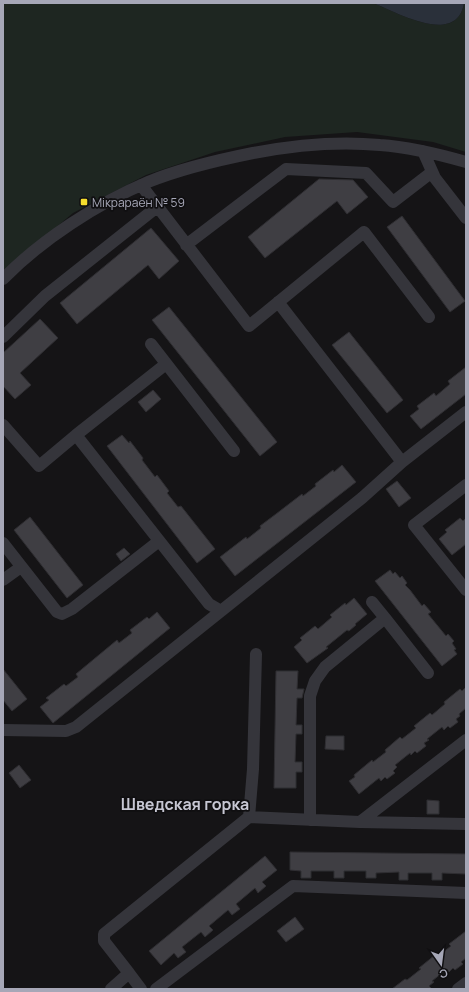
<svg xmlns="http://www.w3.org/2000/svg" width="469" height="992" font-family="Manrope,sans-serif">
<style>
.green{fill:#1e2621}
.water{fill:#2a303a}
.building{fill:#3f3e43;stroke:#2f2e32}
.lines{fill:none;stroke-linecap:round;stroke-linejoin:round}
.minor{stroke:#35353b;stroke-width:12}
.poi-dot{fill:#f6dd2d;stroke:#100f11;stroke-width:1.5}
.labels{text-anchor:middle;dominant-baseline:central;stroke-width:3.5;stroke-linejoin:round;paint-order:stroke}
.poi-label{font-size:12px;fill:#a6a7b7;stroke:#100f11;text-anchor:start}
.district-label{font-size:16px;font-weight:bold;fill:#c7c7d3;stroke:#100f11}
</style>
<rect width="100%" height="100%" fill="#151416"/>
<path class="green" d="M3 3H373C396 12 457 47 464 3H466V152L433 142 357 132 285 137 215 152 146 175 73 213 14 263 3 273Z"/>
<path class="water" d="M373 3H464C457 47 396 12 373 3Z"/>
<path class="building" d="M319 179 353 180 368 197 347 214 337 201 265 258 248 237Z
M402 216 465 301 450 312 387 227Z
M151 228 179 261 159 279 148 265 77 324 60 303Z
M169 307 277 442 260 456 152 320Z
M40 319 58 338 20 373 31 385 15 399 3 386V353Z
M349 332 403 400 387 413 332 345Z
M466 367V394L421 429 410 416 419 409 417 406 434 393 436 396 450 384 448 381Z
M153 390 161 399 146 412 138 402Z
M122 435 129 443 130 441 143 458 142 460 155 477 157 475 169 491 167 493 178 507 181 506 215 549 197 563 107 446Z
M342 465 356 482 235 576 220 557 246 537 247 539 261 528 260 526 276 514 302 494 303 496 316 486 315 484 333 470 334 472Z
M397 481 411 498 399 507 386 489Z
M30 517 83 585 67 598 14 530Z
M460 518 463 521 466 518V544L452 555 439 539 447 532 445 530Z
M124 548 130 554 121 561 116 554Z
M390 570 393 574 395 572 400 578 402 576 407 583 405 585 410 590 422 606 424 604 431 612 428 614 446 636 448 634 454 641 452 643 456 649 454 650 457 654 442 666 375 581Z
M354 598 367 614 355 624 356 625 349 631 347 630 326 647 328 648 307 663 294 647 302 640 300 638 315 626 318 629 332 617 330 615 345 603 346 605Z
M157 612 170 628 53 723 40 707 49 700 46 698 64 684 66 686 78 677 76 674 117 640 119 643 132 633 130 630 147 617 149 619Z
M3 669 27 699 12 711 3 700Z
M276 671H298L297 689H304L302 698H297L296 725H302V734H296L295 762H302V772H296V788H274Z
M466 687V708L459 714 460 716 456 719 458 722 450 728 448 726 444 730 442 727 427 739 429 740 424 743 426 746 417 753 415 751 411 755 410 753 395 765 397 767 393 771 395 773 387 779 385 777 381 781 379 778 359 794 349 781 355 777 354 775 372 760 373 762 386 752 385 750 400 737 402 739 416 728 414 726 430 713 432 715 445 704 444 702 460 689 462 691Z
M326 736H344V750L325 749Z
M19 765 31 780 20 788 9 773Z
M427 800 439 801V814H427Z
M290 852 466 854V874L442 873V880H432V873H408V880H399V872L376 873V878H366V871H344V878H334V871H311V878H301V871L290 870Z
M265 856 277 870 262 882 266 886 258 893 255 888 236 904 240 909 232 915 228 910 209 926 213 930 205 937 201 932 182 947 186 952 178 958 174 953 161 965 149 951Z
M295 917 304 929 286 942 277 931Z
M466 931V958L461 962 463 964 455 970 453 968 449 972 447 969 432 981 434 982 429 986 432 989H392L405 979 407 980 421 969 419 968 435 955 437 957 451 946 449 944Z"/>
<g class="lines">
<path class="minor" d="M423 151 435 178 466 218
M141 185 249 326 364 232 429 317
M186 245 286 169 366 173 393 202 432 172
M3 279C41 240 98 203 148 182 182 168 218 160 253 153 295 145 338 141 380 145 409 147 438 154 466 162
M278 302 402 462
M3 337 45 296 157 207
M151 344 234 451
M3 425 39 466 76 435 166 364
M76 435 209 604 221 611 362 498 402 462 466 412
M466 485 414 525 466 590
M3 543 57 612 62 614 72 609 159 541
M3 580 21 567
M372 602 385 618
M3 730 66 731 76 727 221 611
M249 817 253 769 256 654
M310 820V696L315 681 325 667 385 618 428 673
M360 822 466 824
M129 973 104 941V934L249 817 360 822 466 740
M111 989 129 973 141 989
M156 989 293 886 466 893
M458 989 466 983"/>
</g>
<rect class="poi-dot" x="80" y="198" width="8" height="8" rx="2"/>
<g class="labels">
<g class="poi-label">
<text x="92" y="202">Мікрараён № 59</text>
</g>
<g class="district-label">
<text x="185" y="804">Шведская горка</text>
</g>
</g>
<rect width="469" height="992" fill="none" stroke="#a6a7b7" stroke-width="8"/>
<g transform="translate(441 964) rotate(166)" stroke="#100f11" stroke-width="3" paint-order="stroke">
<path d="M0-3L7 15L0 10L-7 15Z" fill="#a6a7b7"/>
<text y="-6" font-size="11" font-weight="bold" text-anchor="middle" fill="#a6a7b7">С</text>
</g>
</svg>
